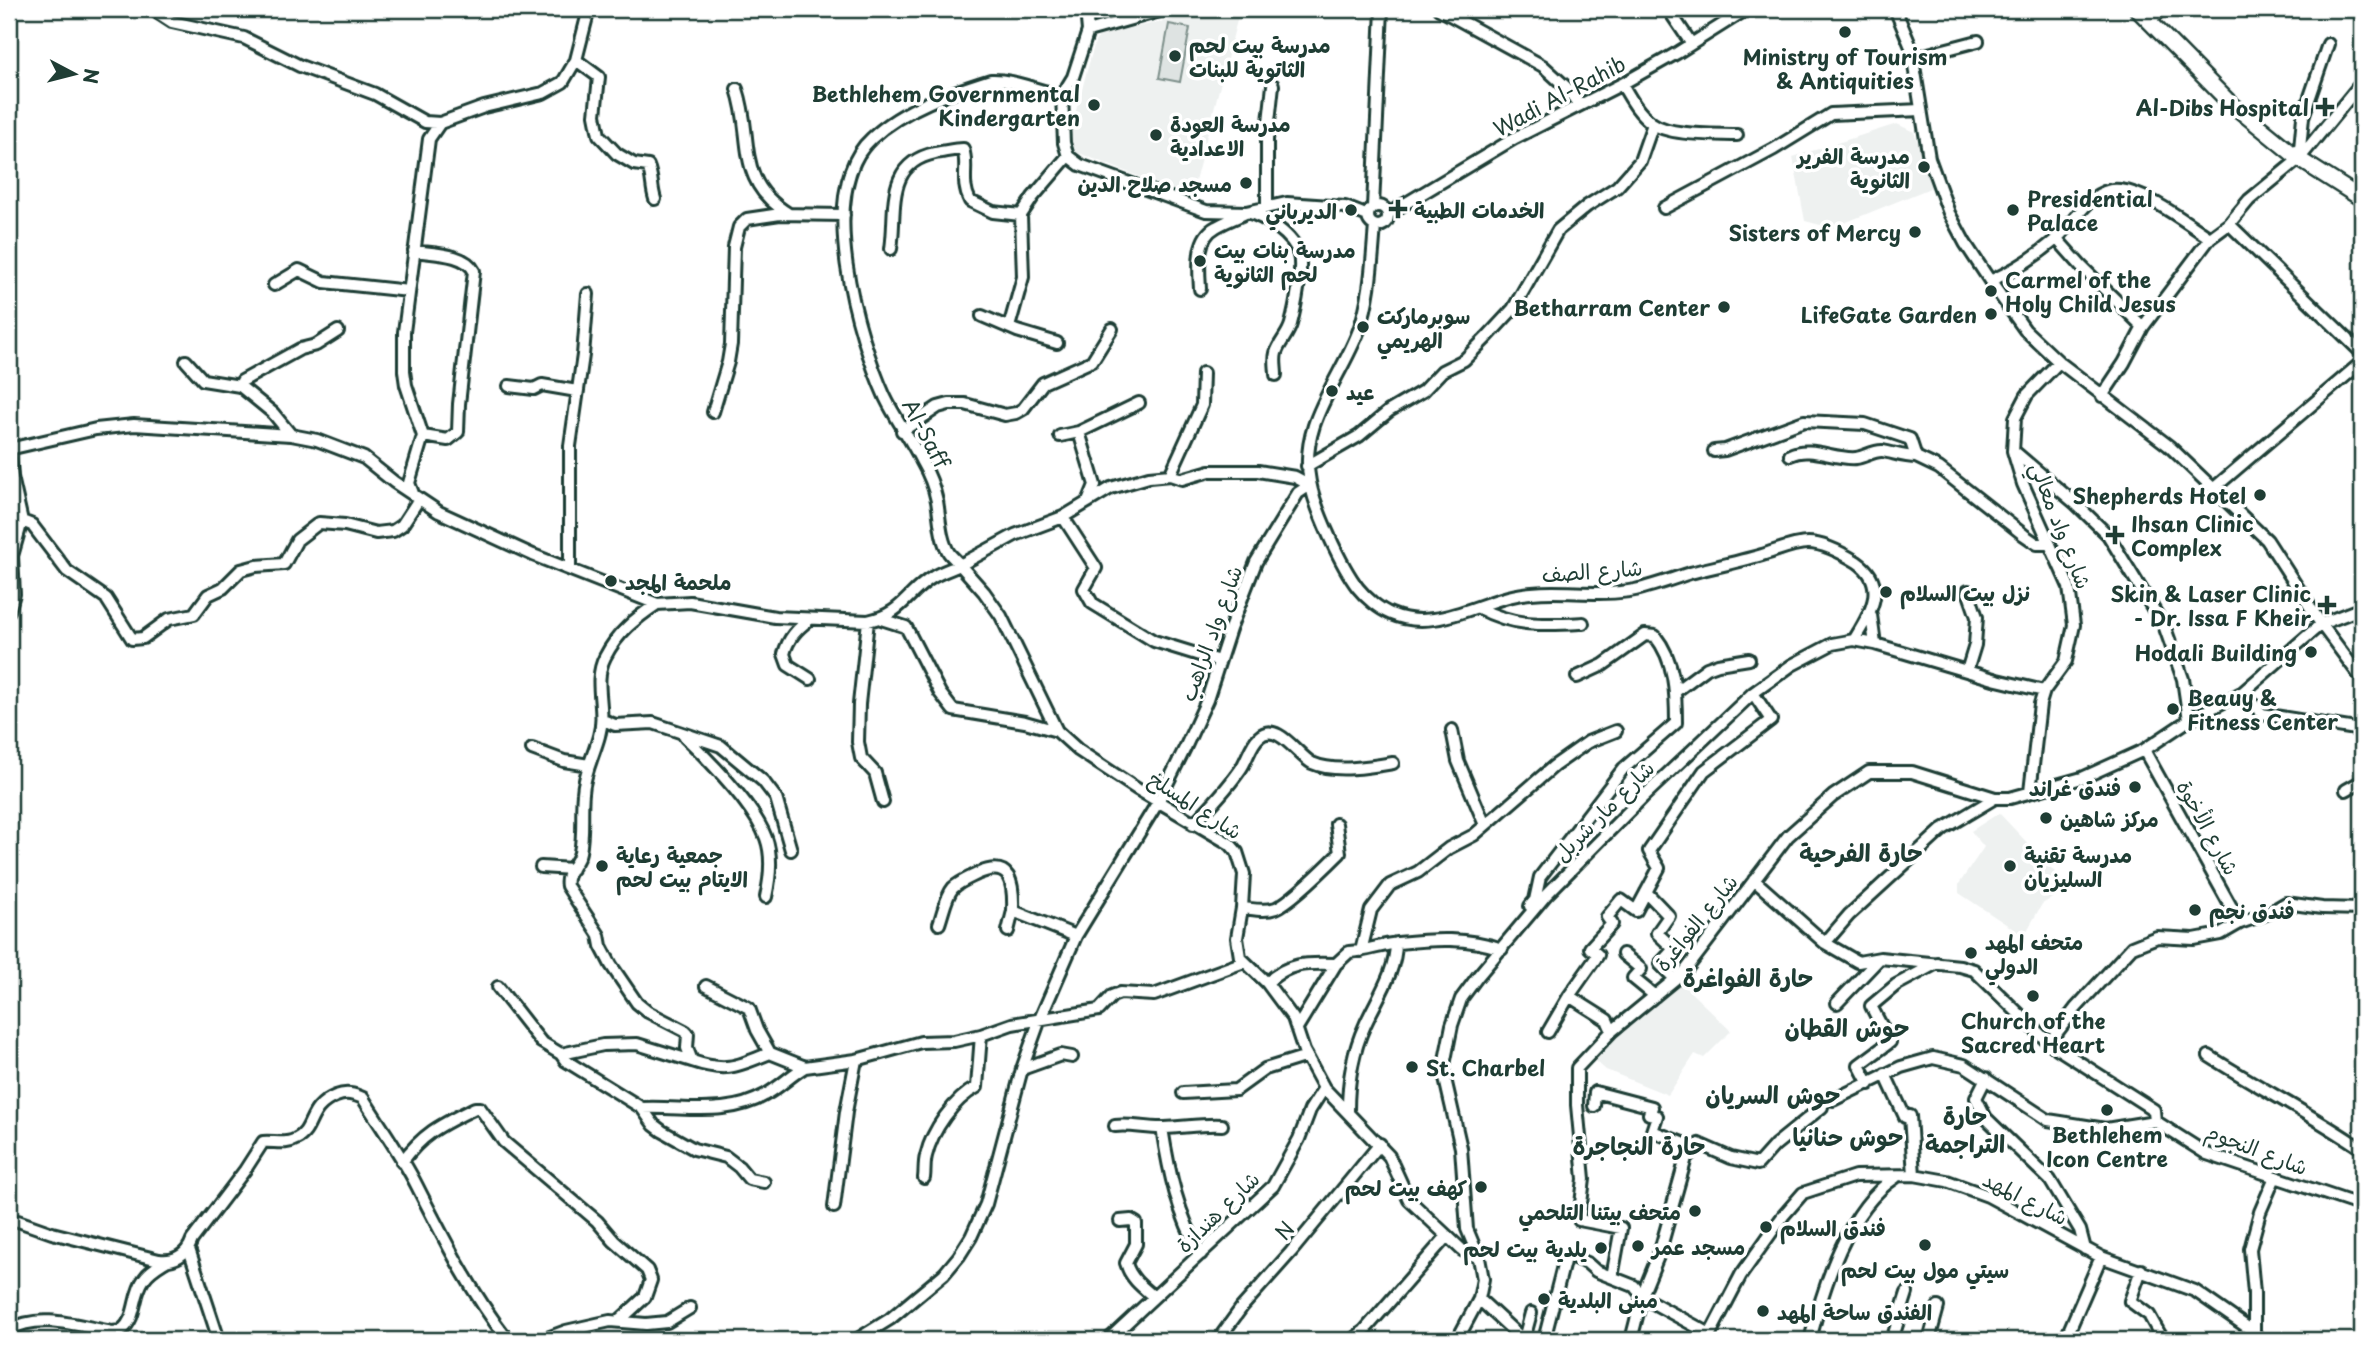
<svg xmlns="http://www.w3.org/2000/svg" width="2371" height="1349" font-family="'Playpen Sans','Playpen Sans Arabic',sans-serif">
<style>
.built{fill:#eef1f0}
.green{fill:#dee3e2;stroke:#7e908b;stroke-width:2}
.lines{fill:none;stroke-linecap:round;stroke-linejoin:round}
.minor-casing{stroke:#1f3d34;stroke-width:16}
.major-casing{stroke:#1f3d34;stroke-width:19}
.minor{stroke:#fff;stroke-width:10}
.major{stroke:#fff;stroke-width:14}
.poi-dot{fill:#1f3d34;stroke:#fff;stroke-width:2.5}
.labels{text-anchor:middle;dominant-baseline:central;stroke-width:7;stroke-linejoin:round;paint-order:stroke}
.poi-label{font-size:21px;font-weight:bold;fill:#1f3d34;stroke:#fff;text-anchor:start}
.street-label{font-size:21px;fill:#1f3d34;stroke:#fff}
.quarter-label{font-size:24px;font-weight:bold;fill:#1f3d34;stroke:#fff}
</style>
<rect width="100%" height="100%" fill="#fff"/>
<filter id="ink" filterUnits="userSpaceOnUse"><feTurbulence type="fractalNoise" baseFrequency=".0143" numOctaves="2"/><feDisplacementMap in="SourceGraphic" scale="14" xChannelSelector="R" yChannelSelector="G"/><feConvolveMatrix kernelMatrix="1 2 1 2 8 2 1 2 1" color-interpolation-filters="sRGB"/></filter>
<g filter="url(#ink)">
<path class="built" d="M1224 9H1240L1191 197 1076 152 1072 141V125L1095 42 1101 34Z
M1897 124 1914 132 1935 186 1832 228 1805 221 1793 157Z
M1999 813 2070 888 2042 904 2024 936 1959 893V884L1984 847 1971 831Z
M1678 980 1731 1031 1704 1058 1695 1054 1668 1095 1606 1070 1591 1057 1640 1011Z"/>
<path class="green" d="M1169 24 1190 28 1180 82 1159 78Z"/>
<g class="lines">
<g class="minor-casing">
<path id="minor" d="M152 9 172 22 244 38 300 66 375 94 425 122 440 123
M1086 9 1088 31
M1439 9 1543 66 1566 87 1579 105
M1668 9 1691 43
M1895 9 1911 47 1929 158 1949 213 1965 243 1990 281 2025 330 2059 362 2169 446 2267 540 2321 624 2362 679
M2148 22 2163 9
M1913 58 1978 41
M576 60 599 77 595 115 599 135 617 154 634 164 648 166C653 178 651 187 655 199
M1622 84C1630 98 1638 113 1652 123 1669 136 1715 134 1737 135
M737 89C754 138 734 181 789 214
M1062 95 1064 143 1068 156 1080 165 1206 211 1247 212 1287 203 1345 207 1368 216
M2299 159 2303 117 2328 44
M1368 216a10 10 0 1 1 20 0a10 10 0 1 1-20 0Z
M1373 207 1382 9
M1267 208V140L1273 85
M1664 208 1774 149 1831 114 1921 110
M1388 214 1515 138 1622 84 1677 53 1747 9
M2229 224 2362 353
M1375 226C1372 260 1371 297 1359 330 1340 381 1298 424 1310 482 1315 509 1341 566 1358 588 1366 598 1379 609 1391 614 1431 631 1470 607 1508 597 1549 586 1594 598 1635 590 1653 586 1672 579 1690 573 1714 567 1738 562 1762 555 1776 551 1793 543 1808 543 1824 543 1844 554 1857 562 1890 585 1869 615 1854 640
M2057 239 2081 266 2143 327
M891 249C897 210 884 164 935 153 944 152 954 149 963 149 969 166 960 182 970 201L993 212 1021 215
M414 251C433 254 465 253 474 271L459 404 458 432 448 440 423 436
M1990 281C2013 271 2035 257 2054 241 2074 225 2090 186 2120 190 2149 193 2185 222 2210 238
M274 285 299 270 324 282 409 291
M1200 289C1199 269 1195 238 1216 227 1226 221 1237 218 1247 212 1265 217 1294 235 1299 255 1303 269 1295 309 1291 324 1288 335 1279 343 1276 353 1274 360 1276 368 1276 375
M982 316 1017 331 1057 343
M1009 327 1023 277 1021 215 1033 197 1068 156
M186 361 203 380 240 386 273 413 291 435
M240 386 242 381 300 349 316 345 338 331
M509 386 534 389 542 385 577 391
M2102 396 2124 363 2143 327 2210 238 2229 224 2249 200 2299 159 2362 82
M713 412 728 362 731 344 734 247 739 227 747 219 780 214 844 215
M902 431 938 407 949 404H965L1005 415 1016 413 1023 409 1043 383 1092 361 1112 329
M1079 432 1095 485 1088 502
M1060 436 1079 432 1139 403
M9 449 96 429 134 425 291 435 317 440 364 458 394 482 439 512 533 555 657 604 690 602 775 617 868 621C903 614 907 592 933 577 941 572 951 569 960 565 957 561 952 557 949 553 940 539 940 518 937 501 934 487 929 474 922 462 911 439 896 420 885 397 858 337 814 190 872 138 904 108 950 93 991 80 1015 79 1038 92 1062 95L1073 77 1088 31 1167 9
M9 449 12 477 22 521 12 556 9 557
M1714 451 1725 450 1804 421 1865 424 1910 439 1916 457 1939 468 2024 535 2037 544H2049
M2015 452 2076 504 2108 535 2165 628 2183 679 2189 720
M1790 455C1810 445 1835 460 1856 458 1865 457 1874 450 1883 451 1894 453 1904 457 1916 457
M1307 466 1359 436 1389 411 1423 391 1442 371 1464 360 1487 337 1513 309 1558 230 1587 206 1617 187 1640 161 1653 124
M1170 475 1202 405 1203 373
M1310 485 1295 477 1258 471H1210L1182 479 1170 475 1149 477 1111 488 1063 517 1015 535 960 565 984 592 1001 616 1057 731 1078 750 1137 789 1230 844 1237 852 1244 874 1242 908 1237 938 1240 957 1267 983 1293 1018 1304 1051 1324 1088 1389 1156 1409 1200 1462 1250 1479 1258
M2213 489 2362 362
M414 496 409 483 423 436 406 385 404 371V332L429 139 440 123 484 107 543 93 563 82 576 60 589 9
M1063 517 1096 568 1084 589 1092 603 1154 641 1219 661
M22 521 32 525 67 571 106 598 132 639 143 638 169 619 194 614 208 595 223 588 241 570 256 566 284 564 297 540 319 523 345 525 376 533 393 531 402 525 419 499
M570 568V446L583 355 588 294
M657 604C636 618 617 633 605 657 592 682 607 710 599 736 594 755 584 773 583 793 581 812 584 833 580 852 578 865 564 872 567 886L599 935 601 946 611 965 637 1003 648 1012 685 1031 688 1034 687 1048 692 1061C727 1073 738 1066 770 1053
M1479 608C1514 627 1544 625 1583 623
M9 611 14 594 12 556
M1871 615 1875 644
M810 619C797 629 788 638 784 654L788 665 810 679
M881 619 906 627 940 693 953 710 1025 722 1057 731
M868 621 859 704 858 742 861 758 875 773 883 802
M1967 671 1975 645 1977 617 1968 591
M1676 691 1707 668 1718 664 1749 659
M2243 692 2262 714 2362 730
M603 720 615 725 653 723 721 746 763 781 776 798 791 850
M1452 730 1458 761 1485 825
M685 737C710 761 754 806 766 838 773 857 770 879 766 897
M532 749 564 761 589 765
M2144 750 2240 923
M2346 790 2362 781
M2030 792 2040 704 2044 691 2066 661 2074 625 2069 587 2023 484 2013 451 2015 418 2027 395 2059 362
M1193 824C1210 807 1226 790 1240 770 1247 761 1250 745 1259 737 1277 720 1298 756 1312 763 1334 773 1370 767 1393 763
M541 867 572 869
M1754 880 1825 943 1858 962 1880 958 1960 966 1974 970 2049 1043 2154 1110 2155 1121
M1646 892 1669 916 1657 933 1674 949 1660 964 1675 979
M1530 906 1535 900 1540 877 1623 769 1676 723C1676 692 1675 661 1655 636L1645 635 1603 665 1577 677
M1242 908C1253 909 1265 912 1276 908 1292 901 1327 866 1340 853L1336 824
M939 924C943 913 946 896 953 888 959 882 969 878 977 874 1011 859 1014 883 1013 911L1076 936
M1008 931 1013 911
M1825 943 1849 915 1943 829 1995 798
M1361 951 1371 910 1390 885 1418 872 1449 848 1474 835 1554 766 1588 742 1616 731
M1623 954 1641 969 1633 978 1655 996
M1267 983C1288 962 1307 963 1336 964L1349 952C1366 951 1381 945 1398 943 1435 939 1466 937 1502 949
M706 986 749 1008 757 1030 770 1053 805 1067 856 1060 921 1042 954 1041 981 1035 1012 1024 1099 1010 1112 996 1120 993 1154 995 1244 962
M498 987 541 1042 561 1054 566 1061 642 1108 654 1125 662 1131 694 1149 726 1157 739 1167 749 1179 764 1182
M1569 996 1607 1020 1612 1031
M1837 1003 1880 958
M1297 1028 1336 964
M1548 1032 1569 996 1598 955 1590 948 1612 924 1607 917 1621 900 1636 911 1659 868 1649 851 1704 771 1771 720 1753 693
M2049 1043 2075 1009 2132 947 2157 937 2194 939 2221 934 2240 923 2269 913 2286 903 2322 908 2362 909
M561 1054 603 1045 637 1044 692 1061
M2209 1056C2259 1088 2313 1115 2362 1149
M1022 1069 1061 1055 1072 1057
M1885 1074 1905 1117 1910 1116 1914 1175
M1986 1078 1976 1098 1986 1118 2050 1180 2080 1230 2085 1249
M1869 1084 1859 1065 1890 1042 1871 1006 1896 985 1937 963
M1183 1093 1236 1090 1265 1069 1307 1056
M1833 1100 1901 1067 1933 1058 1964 1065 2048 1120 2106 1129 2155 1121 2207 1154 2362 1206
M1594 1106 1595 1092 1652 1107 1649 1114 1657 1116 1652 1131 1695 1148
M642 1108C685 1106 726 1117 765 1095 780 1087 791 1075 805 1067
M1348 1111C1348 1081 1352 1053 1365 1025 1377 998 1396 972 1396 943
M1115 1126C1132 1124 1148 1129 1165 1128 1185 1127 1203 1124 1222 1125
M1162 1128C1169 1173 1178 1215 1201 1254
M402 1162C424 1132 443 1124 475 1108H480L504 1142 597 1221 614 1241 647 1270 651 1280 645 1297 619 1321
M924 1178C925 1171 924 1163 926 1156 932 1130 954 1099 977 1087L981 1035
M834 1207 846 1112 856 1060
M18 1221 52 1233 159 1260C174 1262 187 1255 192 1240L245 1170 263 1142C274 1141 286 1145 296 1139 315 1130 306 1108 336 1096 346 1092 354 1094 363 1098 381 1127 402 1156 417 1186 444 1239 471 1293 508 1340
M1120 1221 1131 1220 1136 1223V1244L1126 1263C1130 1278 1142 1287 1154 1297
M189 1249 219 1340
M2141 1270 2130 1301 2149 1315 2163 1340
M1612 1277 1621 1228 1579 1220 1584 1179 1577 1105V1068L1612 1031 1685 971 1788 836 1833 796 1869 772H1912L1995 798H2010L2082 778 2144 750 2189 720 2243 692 2321 624 2362 608
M1479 1299 1518 1335 1528 1340
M9 1330C39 1312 79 1326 112 1332L121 1331C138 1317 132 1296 144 1279 149 1271 158 1266 166 1261
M2254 1332V1293L2250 1249 2260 1212 2275 1177
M1524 1339 1531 1313
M542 1340 566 1331 610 1321 646 1324 667 1322 690 1308
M856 1340 890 1319 944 1274 959 1256 971 1237 986 1204 1022 1069 1040 1019 1076 936 1158 802 1185 748 1207 700 1230 629 1256 562 1298 493 1310 485
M1108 1340 1273 1186 1299 1139 1310 1110 1324 1088
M1218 1340 1242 1307 1291 1252 1380 1144
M1352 1340 1364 1331 1447 1236
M1457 1340 1479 1299 1483 1279 1479 1258 1467 1229 1461 1148 1443 1070 1452 1025 1461 999 1478 976 1546 895 1643 797 1753 693 1792 665 1832 644 1854 640 1875 644 1997 680 2044 691
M1544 1340 1565 1258 1570 1256 1587 1263 1596 1271 1634 1286 1644 1298 1710 1334
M1631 1340 1643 1293 1659 1254 1686 1158 1699 1144 1731 1158 1758 1164 1775 1145 1822 1107
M1707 1340 1741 1275 1783 1216 1803 1193 1855 1176 1914 1175 1947 1181 1988 1196 2101 1257 2195 1291 2254 1332 2259 1340
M1810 1340C1824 1285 1847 1209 1896 1177
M1892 1340 1907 1293
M1929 1340 1938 1307
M2065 1340 2101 1257"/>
</g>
<g class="major-casing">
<path id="major" d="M2137 9 2228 101 2299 159 2362 199"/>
</g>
<use href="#minor" class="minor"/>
<use href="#major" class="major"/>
</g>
</g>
<g class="poi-dot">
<circle cx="1845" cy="32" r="7"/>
<circle cx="1175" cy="56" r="7"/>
<circle cx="1094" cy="105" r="7"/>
<path d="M2321.5 96.5h7v7h7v7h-7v7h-7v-7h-7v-7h7z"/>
<circle cx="1156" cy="135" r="7"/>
<circle cx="1924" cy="167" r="7"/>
<circle cx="1246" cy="183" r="7"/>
<path d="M1394.5 198.5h7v7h7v7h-7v7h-7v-7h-7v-7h7z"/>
<circle cx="1351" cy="210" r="7"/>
<circle cx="2013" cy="210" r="7"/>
<circle cx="1915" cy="232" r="7"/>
<circle cx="1200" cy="261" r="7"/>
<circle cx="1991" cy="291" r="7"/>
<circle cx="1724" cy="307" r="7"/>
<circle cx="1991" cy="314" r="7"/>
<circle cx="1363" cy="327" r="7"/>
<circle cx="1332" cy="391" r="7"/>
<circle cx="2260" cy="495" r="7"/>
<path d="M2111.5 524.5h7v7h7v7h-7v7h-7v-7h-7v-7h7z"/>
<circle cx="611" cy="581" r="7"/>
<circle cx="1886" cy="592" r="7"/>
<path d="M2323.5 594.5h7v7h7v7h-7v7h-7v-7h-7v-7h7z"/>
<circle cx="2311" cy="652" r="7"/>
<circle cx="2173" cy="709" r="7"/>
<circle cx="2135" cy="787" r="7"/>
<circle cx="2046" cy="818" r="7"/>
<circle cx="602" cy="866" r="7"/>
<circle cx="2010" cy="866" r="7"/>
<circle cx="2195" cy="910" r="7"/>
<circle cx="1971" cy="953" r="7"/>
<circle cx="2033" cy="996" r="7"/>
<circle cx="1412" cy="1067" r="7"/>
<circle cx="2107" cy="1110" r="7"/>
<circle cx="1481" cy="1187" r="7"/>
<circle cx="1695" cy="1211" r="7"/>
<circle cx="1766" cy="1227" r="7"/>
<circle cx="1925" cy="1245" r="7"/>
<circle cx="1638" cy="1246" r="7"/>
<circle cx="1601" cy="1248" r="7"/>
<circle cx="1544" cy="1299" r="7"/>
<circle cx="1763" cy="1311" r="7"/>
</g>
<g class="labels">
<g class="poi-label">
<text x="1189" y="44">مدرسة بيت لحم<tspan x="1189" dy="24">الثاتوية للبنات</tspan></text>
<text x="1845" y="56" text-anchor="middle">Ministry of Tourism<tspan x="1845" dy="24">&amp; Antiquities</tspan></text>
<text x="1080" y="93" text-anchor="end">Bethlehem Governmental<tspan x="1080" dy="24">Kindergarten</tspan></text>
<text x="2309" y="107" text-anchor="end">Al-Dibs Hospital</text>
<text x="1170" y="123">مدرسة العودة<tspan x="1170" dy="24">الاعدادية</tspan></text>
<text x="1910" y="155" text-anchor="end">مدرسة الفرير<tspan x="1910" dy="24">الثانوية</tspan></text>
<text x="1232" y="183" text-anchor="end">مسجد صلاح الدين</text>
<text x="2027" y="198">Presidential<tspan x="2027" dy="24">Palace</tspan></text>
<text x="1414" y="209">الخدمات الطبية</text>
<text x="1337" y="210" text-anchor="end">الديرباني</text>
<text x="1901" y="232" text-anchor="end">Sisters of Mercy</text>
<text x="1214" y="249">مدرسة بنات بيت<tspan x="1214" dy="24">لحم الثانوية</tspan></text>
<text x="2005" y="279">Carmel of the<tspan x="2005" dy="24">Holy Child Jesus</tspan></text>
<text x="1710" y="307" text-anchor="end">Betharram Center</text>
<text x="1977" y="314" text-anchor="end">LifeGate Garden</text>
<text x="1377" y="315">سوبرماركت<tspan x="1377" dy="24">الهريمي</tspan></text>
<text x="1346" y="391">عيد</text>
<text x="2246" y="495" text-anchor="end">Shepherds Hotel</text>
<text x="2131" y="523">Ihsan Clinic<tspan x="2131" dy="24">Complex</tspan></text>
<text x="625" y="581">ملحمة المجد</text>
<text x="1900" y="592">نزل بيت السلام</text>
<text x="2311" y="593" text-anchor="end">Skin &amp; Laser Clinic<tspan x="2311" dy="24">- Dr. Issa F Kheir</tspan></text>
<text x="2297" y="652" text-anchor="end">Hodali Building</text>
<text x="2187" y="697">Beauy &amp;<tspan x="2187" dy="24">Fitness Center</tspan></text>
<text x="2121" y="787" text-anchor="end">فندق غراند</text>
<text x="2060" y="818">مركز شاهين</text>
<text x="616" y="854">جمعية رعاية<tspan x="616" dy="24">الايتام بيت لحم</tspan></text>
<text x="2024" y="854">مدرسة تقنية<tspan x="2024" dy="24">السليزيان</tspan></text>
<text x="2209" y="910">فندق نجم</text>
<text x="1985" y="941">متحف المهد<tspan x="1985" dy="24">الدولي</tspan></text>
<text x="2033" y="1020" text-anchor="middle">Church of the<tspan x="2033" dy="24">Sacred Heart</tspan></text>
<text x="1426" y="1067">St. Charbel</text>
<text x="2107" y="1134" text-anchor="middle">Bethlehem<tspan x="2107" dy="24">Icon Centre</tspan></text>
<text x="1467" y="1187" text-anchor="end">كهف بيت لحم</text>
<text x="1681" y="1211" text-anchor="end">متحف بيتنا التلحمي</text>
<text x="1780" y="1227">فندق السلام</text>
<text x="1652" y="1246">مسجد عمر</text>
<text x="1587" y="1248" text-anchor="end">يلدية بيت لحم</text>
<text x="1925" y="1269" text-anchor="middle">سيتي مول بيت لحم</text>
<text x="1558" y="1299">مبنى البلدية</text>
<text x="1777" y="1311">الفندق ساحة المهد</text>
</g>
<g class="street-label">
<text transform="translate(1559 95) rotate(-28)">Wadi Al-Rahib</text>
<text transform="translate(927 433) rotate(62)">Al-Saff</text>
<text transform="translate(2062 525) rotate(69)">شارع واد معالي</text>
<text transform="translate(1592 570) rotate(-4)">شارع الصف</text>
<text transform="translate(1210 633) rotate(-70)">شارع واد الراهب</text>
<text transform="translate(1196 804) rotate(33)">شارع المسلخ</text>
<text transform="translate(1603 810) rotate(-45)">شارع مار شربل</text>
<text transform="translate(2209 827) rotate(61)">شارع الأخوة</text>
<text transform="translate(1695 922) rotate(-51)">شارع الفواغرة</text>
<text transform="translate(2257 1148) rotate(21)">شارع النجوم</text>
<text transform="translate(2026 1197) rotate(27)">شارع المهد</text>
<text transform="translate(1217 1211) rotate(-44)">شارع هندازة</text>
<text transform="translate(1284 1230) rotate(-50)">N</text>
</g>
<g class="quarter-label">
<text x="1861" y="852">حارة الفرحية</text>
<text x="1748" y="977">حارة الفواغرة</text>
<text x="1847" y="1027">حوش القطان</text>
<text x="1773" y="1094">حوش السريان</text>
<text x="1965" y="1115">حارة<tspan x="1965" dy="28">التراجمة</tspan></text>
<text x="1848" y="1136">حوش حنانيا</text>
<text x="1639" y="1145">حارة النجاجرة</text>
</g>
</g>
<rect width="2371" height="1349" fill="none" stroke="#fff" stroke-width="35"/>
<rect x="18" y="18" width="2336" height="1314" fill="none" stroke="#1f3d34" stroke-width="2.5" filter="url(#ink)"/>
<g transform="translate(74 74) rotate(97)" stroke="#ffffff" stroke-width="5" paint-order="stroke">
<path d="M0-5L12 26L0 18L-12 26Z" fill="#1f3d34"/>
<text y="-10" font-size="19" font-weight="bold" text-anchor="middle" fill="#1f3d34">N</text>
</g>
</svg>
